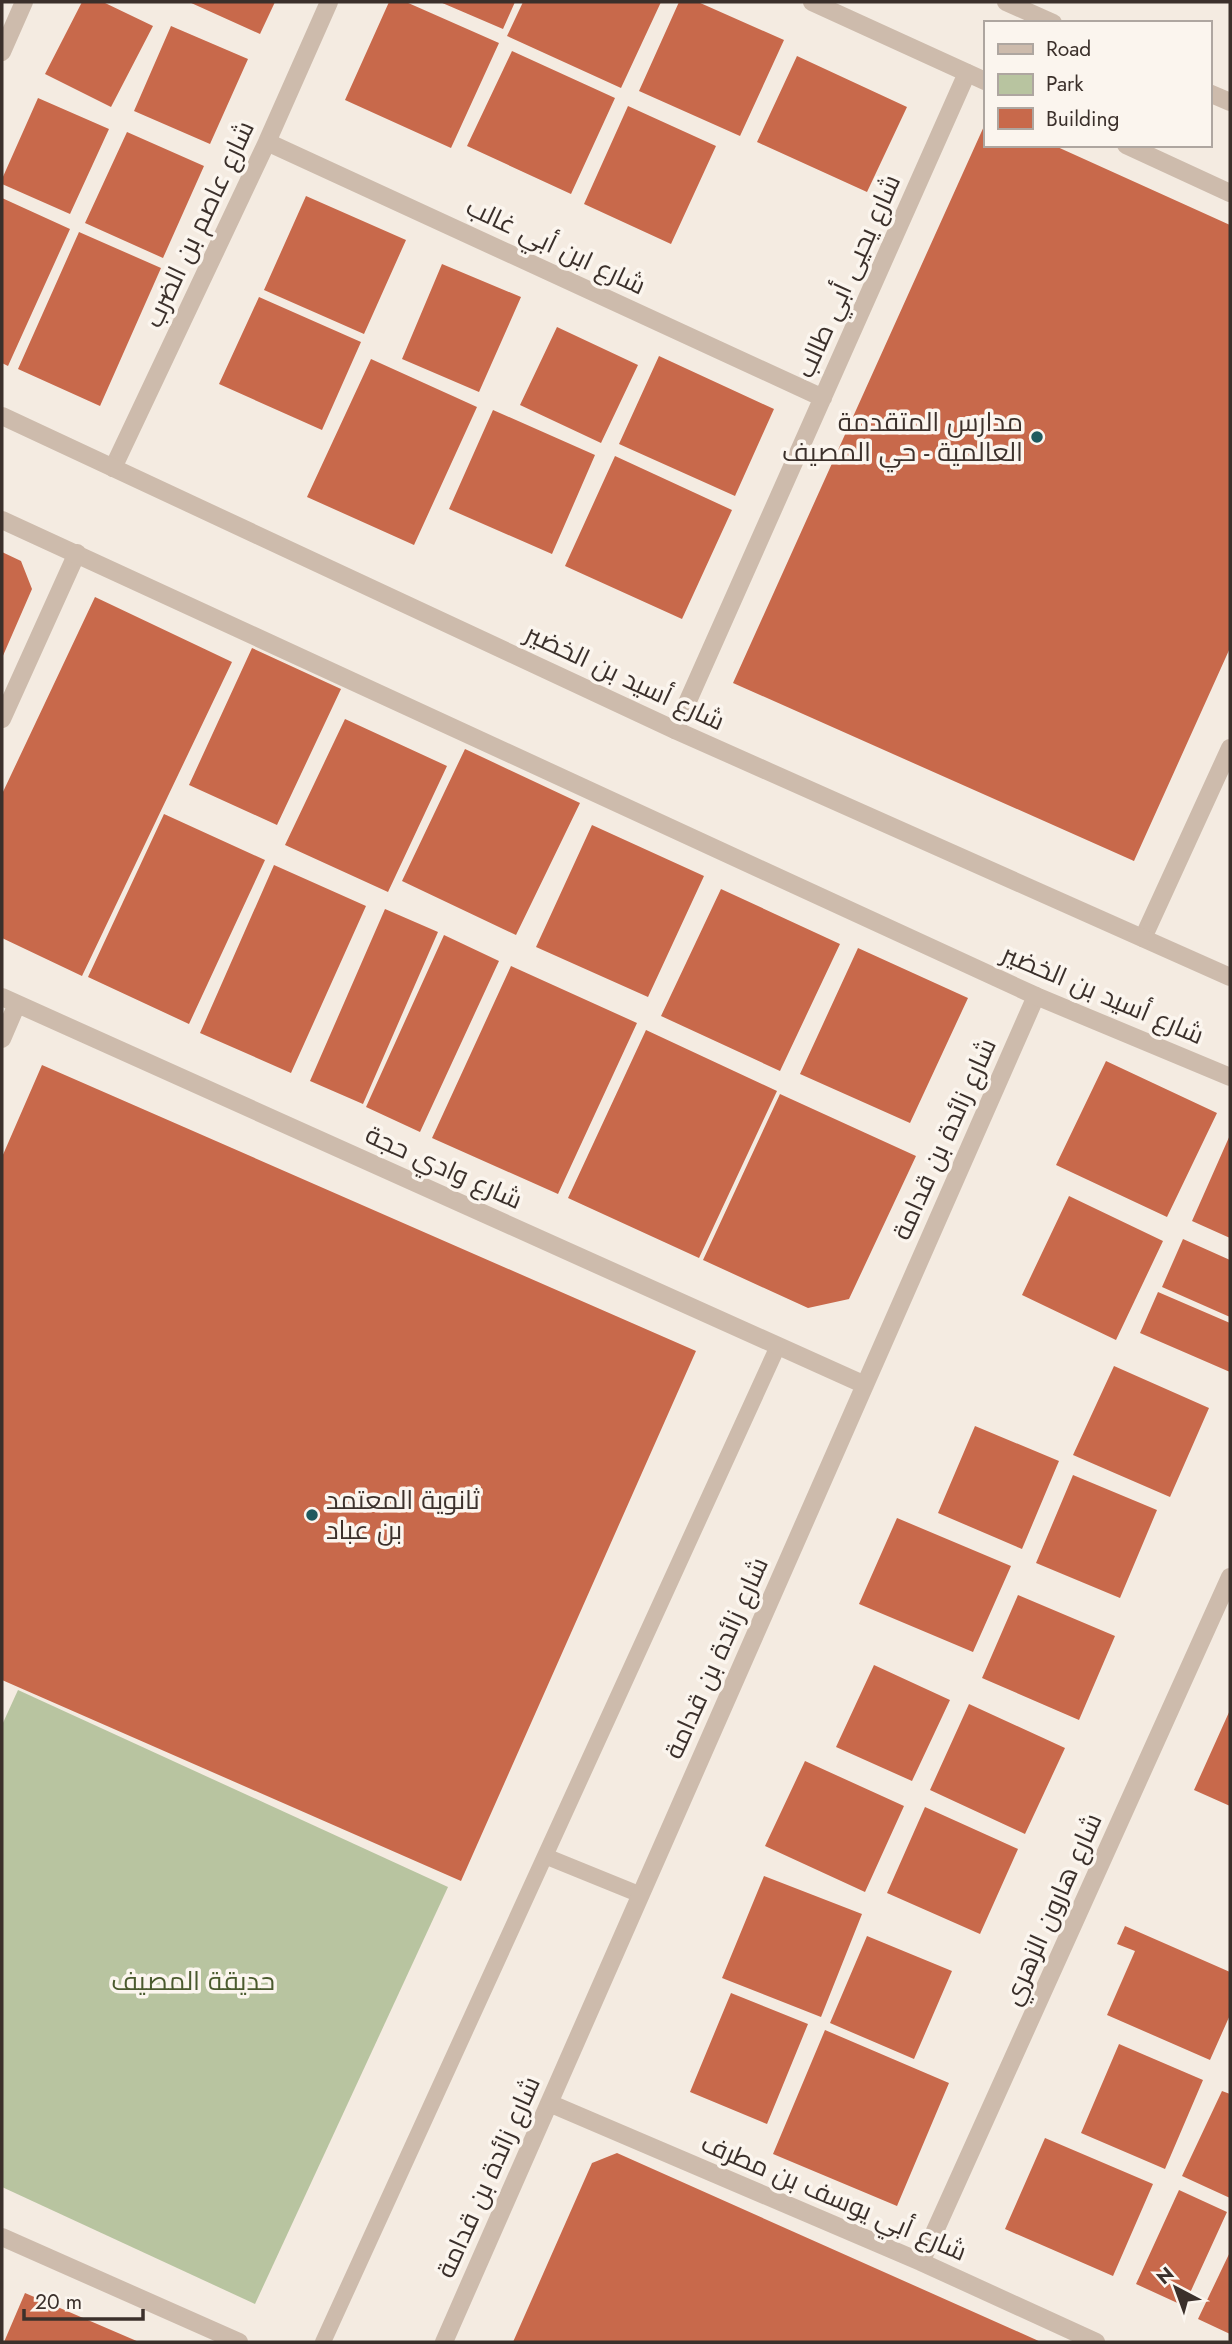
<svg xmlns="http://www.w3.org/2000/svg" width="1232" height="2344" font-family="Jost,Cairo,sans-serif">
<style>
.green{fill:#b8c4a0}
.building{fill:#c8694b}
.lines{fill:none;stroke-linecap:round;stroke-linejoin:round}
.service{stroke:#cdbbac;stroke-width:16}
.minor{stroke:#cdbbac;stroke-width:18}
.tertiary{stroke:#cdbbac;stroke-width:18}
.poi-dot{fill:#1f5a5e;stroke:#fbf5ee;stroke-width:2.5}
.labels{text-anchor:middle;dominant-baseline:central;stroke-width:7;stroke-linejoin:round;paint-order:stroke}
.street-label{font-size:26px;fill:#3b302b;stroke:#fbf5ee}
.poi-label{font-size:26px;fill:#3b302b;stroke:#fbf5ee;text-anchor:end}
.park-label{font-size:26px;fill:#4a5a2e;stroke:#fbf5ee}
</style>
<rect width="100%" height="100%" fill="#f4ebe1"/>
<path class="green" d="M18 1690 448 1887 255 2304 2 2187V1725Z"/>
<path class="building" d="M82 2H103L153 26 111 107 45 74Z
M189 2H275L260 34Z
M389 2H406L499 43 451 148 345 100Z
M440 2H515L503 29Z
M523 2H661L621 88 507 36Z
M679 2H698L784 40 740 136 639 91Z
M171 26 248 59 210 144 134 111Z
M512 51 615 98 571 194 467 146Z
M797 56 907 107 867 192 757 142Z
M38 98 109 129 70 214 2 184V179Z
M628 106 716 146 671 244 584 204Z
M985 124V145H1053L1230 225V648L1134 861 733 683Z
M127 132 204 166 163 258 85 223Z
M306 196 406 240 364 334 264 290Z
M2 198 70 229 8 366 2 363Z
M79 232 161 268 100 406 18 369Z
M442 264 521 297 479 392 402 359Z
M259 297 361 342 322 430 219 384Z
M557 327 638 365 601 443 520 405Z
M659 356 774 409 735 496 619 444Z
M371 359 477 407 414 545 307 497Z
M493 410 595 455 552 554 449 509Z
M615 456 732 510 682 619 565 566Z
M2 552 21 561 32 589 2 658Z
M95 597 232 662 82 976 2 938V794Z
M252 648 341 689 277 825 189 785Z
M345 719 447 766 388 892 285 845Z
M465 749 580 803 516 935 402 881Z
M164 814 265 860 189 1024 88 977Z
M592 825 704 876 648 997 536 947Z
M274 865 366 906 291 1073 200 1033Z
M721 889 840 944 780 1071 661 1016Z
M385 909 438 932 363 1104 310 1081Z
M444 935 499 961 420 1132 366 1107Z
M858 948 968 998 910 1123 800 1074Z
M511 966 637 1023 558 1194 432 1138Z
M646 1030 777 1091 699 1258 568 1198Z
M1106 1061 1217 1113 1167 1217 1056 1165Z
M42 1065 696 1351 461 1881 2 1680V1157Z
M780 1094 916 1156 849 1299 808 1308 703 1260Z
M1230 1135V1238L1192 1221Z
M1069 1196 1163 1241 1116 1340 1022 1295Z
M1183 1239 1230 1260V1317L1162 1287Z
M1158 1292 1230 1323V1372L1140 1333Z
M1114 1366 1209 1408 1170 1497 1073 1455Z
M975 1426 1059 1461 1022 1549 938 1513Z
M1073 1475 1157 1510 1120 1598 1036 1563Z
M897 1518 1011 1566 973 1652 859 1604Z
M1018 1595 1115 1636 1079 1720 982 1678Z
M874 1665 950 1700 912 1781 836 1747Z
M969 1704 1065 1748 1025 1834 930 1790Z
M1230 1710V1806L1194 1790Z
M805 1761 904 1806 865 1892 765 1846Z
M925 1807 1018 1849 980 1934 887 1893Z
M764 1876 862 1914 821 2017 722 1978Z
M1125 1926 1230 1972V2015L1210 2060 1107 2015 1135 1951 1117 1944Z
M867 1936 952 1971 914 2059 830 2023Z
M731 1993 808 2024 767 2124 690 2092Z
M825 2030 949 2083 897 2206 773 2154Z
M1119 2044 1203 2080 1165 2169 1081 2133Z
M1222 2091 1230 2094V2198L1182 2176Z
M1045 2138 1153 2184 1113 2276 1005 2229Z
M617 2153 1041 2342H513L592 2163Z
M1179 2190 1227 2212 1184 2306 1136 2284Z
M1230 2252V2334L1198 2319Z
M25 2293 139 2342H4Z"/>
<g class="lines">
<path class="service" d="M545 1856 641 1895
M323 2342 778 1346"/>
<path class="minor" d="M2 52 24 2
M267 142 823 398
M113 468 267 142 329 2
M2 719 77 553
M675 730 967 73
M1143 938 1230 748
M2 997 865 1385
M2 1039 17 1004
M549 2103 921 2262 1096 2342
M2 2237 239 2342
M921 2262 1230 1577
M444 2342 1036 996"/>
<path class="tertiary" d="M812 2 985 81
M1006 2 1053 23
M1209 93 1230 102
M1126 145 1230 193
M2 416 675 730 1230 977
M2 520 1036 996 1230 1077"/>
</g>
<g class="poi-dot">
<circle cx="1037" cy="437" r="7"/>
<circle cx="312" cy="1515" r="7"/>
</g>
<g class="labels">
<g class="street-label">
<text transform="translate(199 224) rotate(-65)">شارع عاصم بن الضرب</text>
<text transform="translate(556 246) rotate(25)">شارع ابن أبي غالب</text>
<text transform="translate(848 276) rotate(-66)">شارع يحيى أبي طالب</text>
<text transform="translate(625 677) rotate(25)">شارع أسيد بن الخضير</text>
<text transform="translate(1103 994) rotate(23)">شارع أسيد بن الخضير</text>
<text transform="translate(944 1139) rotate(-66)">شارع زائدة بن قدامة</text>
<text transform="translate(444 1167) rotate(24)">شارع وادي حجة</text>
<text transform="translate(716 1658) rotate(-66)">شارع زائدة بن قدامة</text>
<text transform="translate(1052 1909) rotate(-66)">شارع هارون الزهري</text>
<text transform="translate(488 2177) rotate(-66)">شارع زائدة بن قدامة</text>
<text transform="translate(834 2197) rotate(23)">شارع أبي يوسف بن مطرف</text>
</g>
<g class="poi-label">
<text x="1023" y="422">مدارس المتقدمة<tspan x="1023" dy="30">العالمية - حي المصيف</tspan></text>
<text x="326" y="1500" text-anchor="start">ثانوية المعتمد<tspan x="326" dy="30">بن عباد</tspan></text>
</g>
<g class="park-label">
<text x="193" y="1981">حديقة المصيف</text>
</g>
</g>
<rect width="1232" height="2344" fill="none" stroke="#3b302b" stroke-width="7"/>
<rect x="984" y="21" width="228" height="126" fill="#fbf5ee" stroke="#aea6a0" stroke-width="2"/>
<rect x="998" y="44" width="35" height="10" fill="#cdbbac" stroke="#aea6a0" stroke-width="2"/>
<text x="1046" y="56" font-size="21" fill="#3b302b">Road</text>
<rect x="998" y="74" width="35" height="21" fill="#b8c4a0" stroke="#aea6a0" stroke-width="2"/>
<text x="1046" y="91" font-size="21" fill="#3b302b">Park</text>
<rect x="998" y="108" width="35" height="21" fill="#c8694b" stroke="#aea6a0" stroke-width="2"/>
<text x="1046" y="126" font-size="21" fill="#3b302b">Building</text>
<g transform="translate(1176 2288) rotate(319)" stroke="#fbf5ee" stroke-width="5" paint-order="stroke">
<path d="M0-5L12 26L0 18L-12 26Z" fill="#3b302b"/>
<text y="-10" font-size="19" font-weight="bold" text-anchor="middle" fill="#3b302b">N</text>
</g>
<path d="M24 2309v10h119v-10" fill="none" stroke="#3b302b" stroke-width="3.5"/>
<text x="35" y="2309" font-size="21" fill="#3b302b" stroke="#fbf5ee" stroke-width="5" paint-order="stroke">20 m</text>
</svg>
